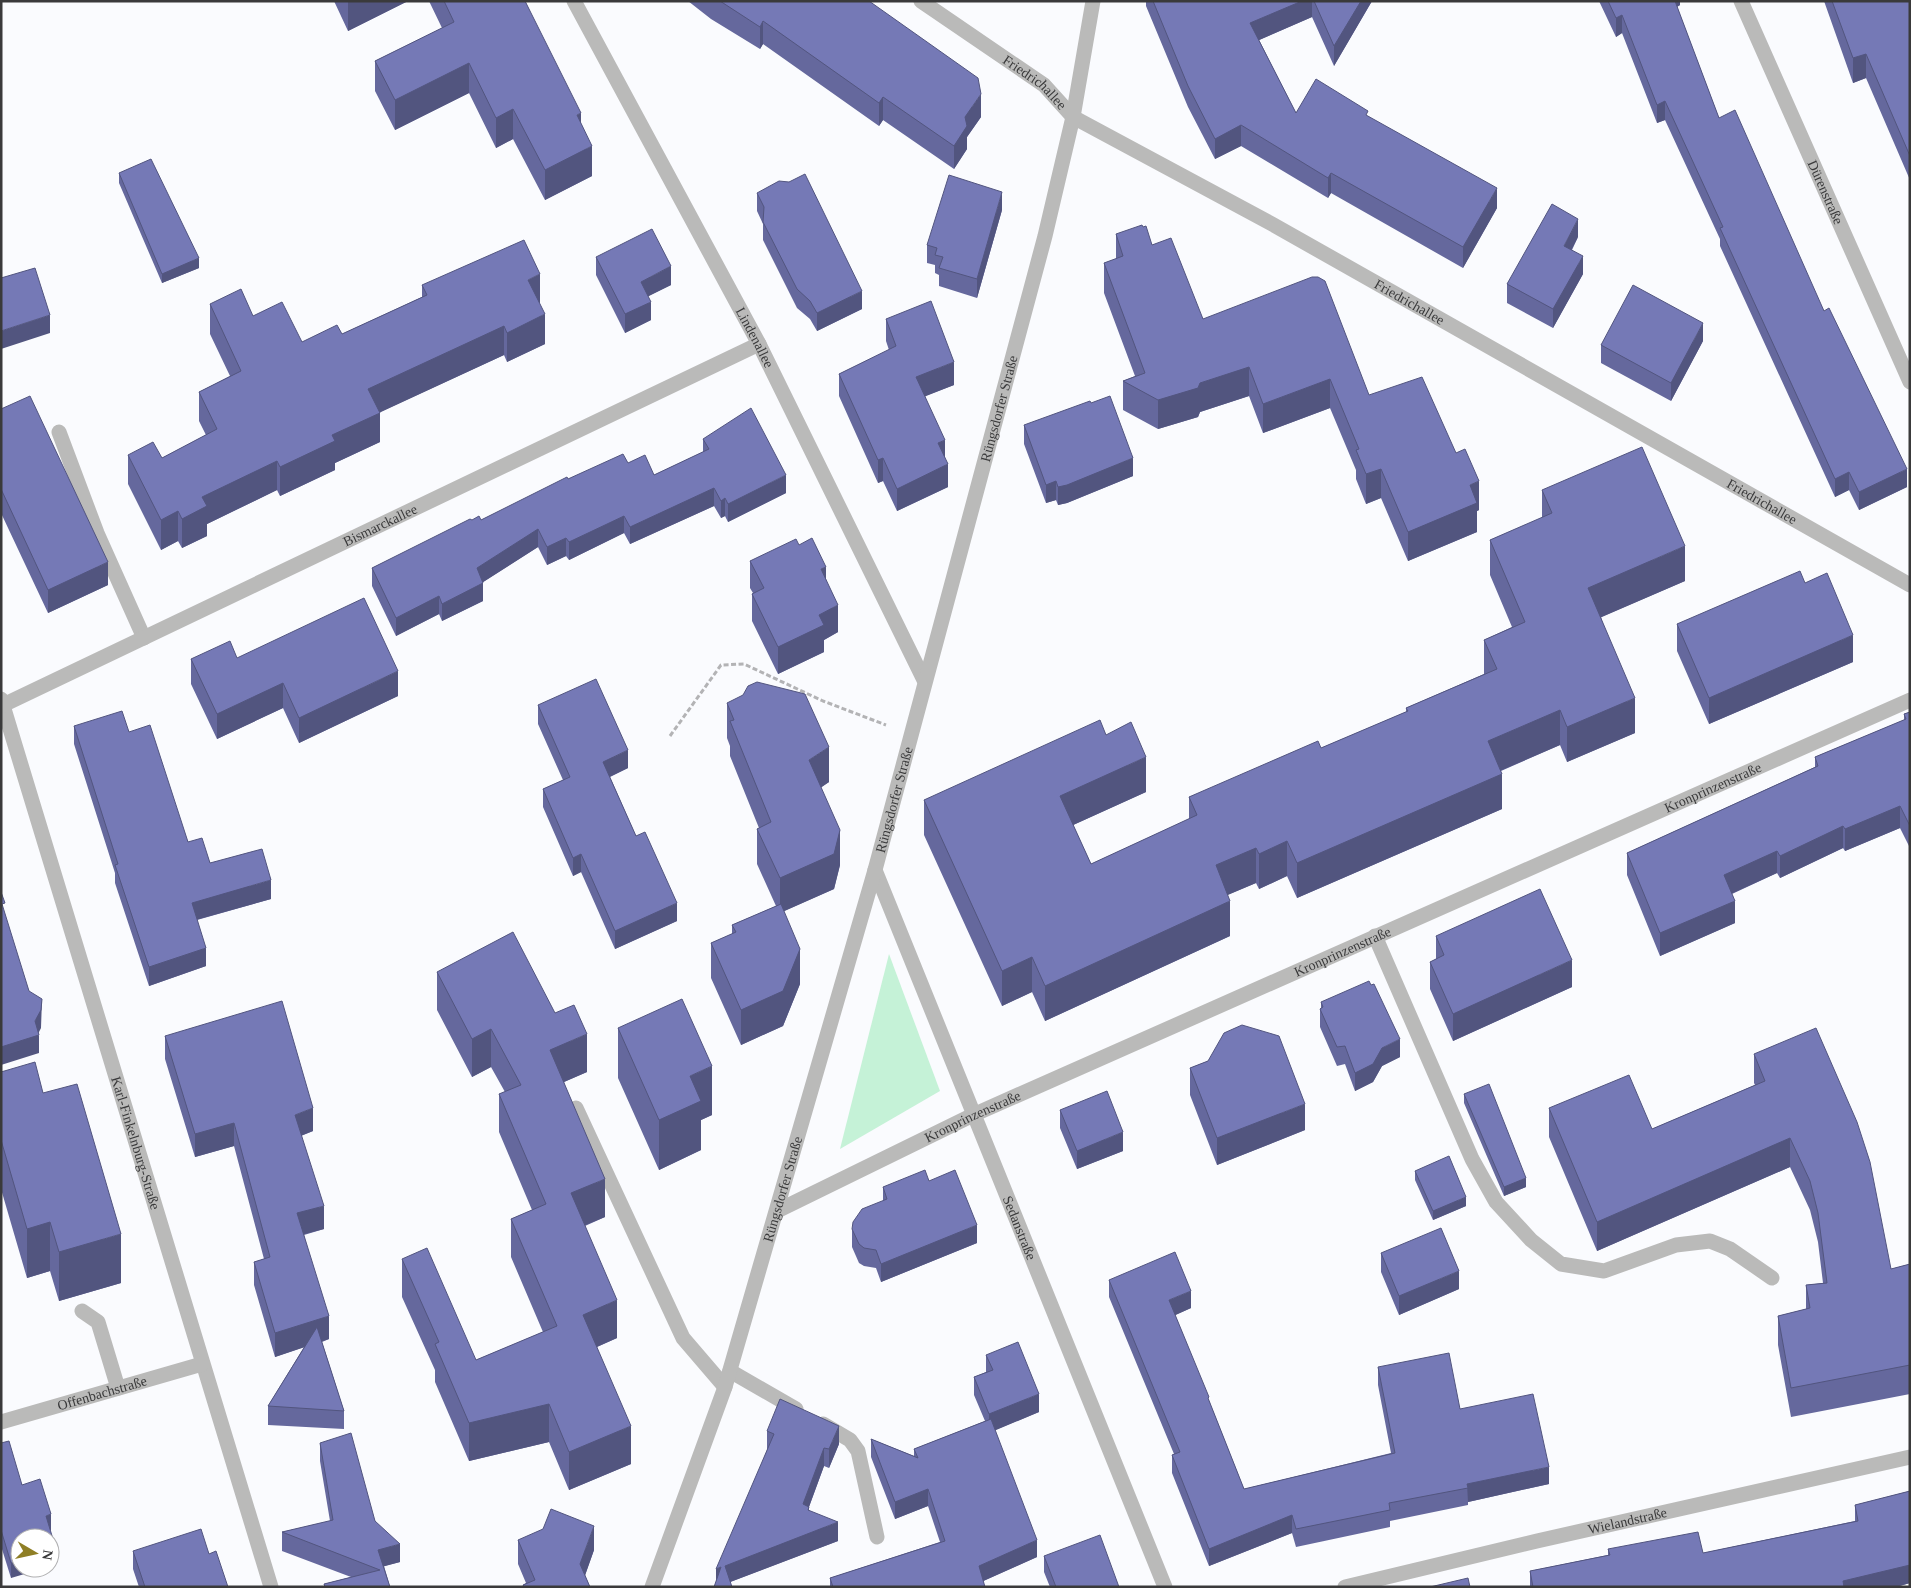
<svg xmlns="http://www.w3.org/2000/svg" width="1911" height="1588" font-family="'Times New Roman',serif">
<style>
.green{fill:#c5f2d7}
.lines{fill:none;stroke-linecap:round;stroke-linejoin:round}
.path{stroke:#b3b3b5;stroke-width:3;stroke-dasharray:5 2.5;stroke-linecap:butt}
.service{stroke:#babab9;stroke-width:15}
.minor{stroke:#babab9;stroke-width:15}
.tertiary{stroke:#babab9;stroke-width:15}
.wall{fill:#65689d}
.shaded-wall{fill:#52557f}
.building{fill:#7579b6;stroke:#52557f}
.labels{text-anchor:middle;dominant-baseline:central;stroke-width:5;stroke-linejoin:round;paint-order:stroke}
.street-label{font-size:14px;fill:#3a3a3b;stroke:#fff}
</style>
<rect width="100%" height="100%" fill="#fafbfe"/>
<path class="green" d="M889 954 940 1091 840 1149Z"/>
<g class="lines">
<path class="path" d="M670 736 721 665 744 664 823 701 886 725"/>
<path class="service" d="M59 432 97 533 144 638
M1375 936 1472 1159 1496 1202 1531 1240 1561 1264 1604 1271 1676 1245 1710 1241 1730 1249 1772 1278
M576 1108 683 1338 725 1387
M82 1311 98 1322 118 1388
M730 1371 796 1409
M823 1424 850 1440 858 1451 877 1537"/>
<g class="minor">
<path id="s1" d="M574 1 759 344 924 680"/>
<path id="s2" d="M1741 1 1910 382"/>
<path id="s3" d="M1073 117 1272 224 1910 585"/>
<path id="s4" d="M1 699 271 1587"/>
<path id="s5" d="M1 706 759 344"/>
<path id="s6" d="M875 870 1165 1587"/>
<path id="s7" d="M779 1210 973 1115 1910 700"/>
<path id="s8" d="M1 1422 202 1364"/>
<path id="s9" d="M1345 1587 1537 1541 1910 1457"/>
</g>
<g class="tertiary">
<path id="s10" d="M921 1 1044 85 1073 117"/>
<path id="s11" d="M652 1587 725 1387 875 870 1045 236 1073 117 1093 1"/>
</g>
</g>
<path class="wall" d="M334 1H408L348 31Z
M429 1H525L581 124 592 176 545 200 513 139 496 148 469 93 395 130 375 91V61L442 28Z
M688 1H869L981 117 967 137V149L954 169 883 120 879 126 763 44 760 49 711 19Z
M1146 1H1372L1334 66 1312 17 1259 40 1296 113 1368 116 1497 208 1463 268 1331 193 1328 198 1241 146 1215 159 1188 107 1146 6Z
M1599 1H1680V5L1677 7 1719 118 1824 311 1907 487 1859 510 1849 490 1835 497 1720 246V239L1665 120 1657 123 1622 33 1616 37Z
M1824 1H1910V180L1866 78 1853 83Z
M119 173 199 268 162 283 119 183Z
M757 193 862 309 817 331 810 319 797 308 763 240V224L757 211Z
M1002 210 977 298 939 286V275L935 273V265L927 263V245Z
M1116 234 1152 245 1203 319 1369 395 1479 510 1477 511V532L1408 561 1381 498 1366 504 1356 479V470L1330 408 1263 433 1249 396 1200 412 1198 417 1158 429 1123 410V381L1135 376 1104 293V263L1116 259Z
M1578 237 1572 250 1583 274 1553 328 1507 303V284Z
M596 257 671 285 648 296 651 320 625 333 596 275Z
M422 285 540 303H539L545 344 507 362 504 355 380 412V442L335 463V470L280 496 277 490 207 524V536L182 548 178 541 161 550 128 484V455L162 458 206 435 199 421V392L230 376 210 334V304L253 316 302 342 342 334 422 297Z
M886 319 954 385 925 396 945 458 948 487 897 511 883 481 878 483 839 396V374L889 350 886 341Z
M1703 341 1671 401 1601 363V345Z
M1 409 108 585 48 613 1 513Z
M1024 425 1133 476 1067 503 1058 505 1056 500 1046 503 1024 444Z
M703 439 786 493 728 522 725 516 721 518 714 506 630 544 624 533 569 560 566 556 547 565 538 547 483 582V601L442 621 439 614 396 636 372 586V568L472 520H481L568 479 628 463 654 475 703 452Z
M1542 490 1685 581 1601 617 1635 733 1567 762 1560 745 1501 771 1502 809 1297 898 1287 876 1259 889 1256 883 1227 895 1230 936 1045 1021 1032 992 1002 1006 924 835V800L1106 735 1146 792 1073 825 1091 864 1189 819V797L1321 748 1406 712V708L1484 674V640L1512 627 1490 575V540L1542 518Z
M799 545 826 579 838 632 824 640V652L778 674 752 621V594L753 593 750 588V561Z
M1805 583 1853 662 1709 724 1677 651V624Z
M237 658 398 696 299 743 283 708 217 739 191 684V659Z
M727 703 829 782 821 787 840 865 834 889 784 911 800 984 783 1026 741 1045 711 978V943L732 934V925L776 906 757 864V829L759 828 730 756V746L727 738Z
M538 705 628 768 610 777 636 836 677 921 615 949 581 872 573 876 543 807V789L563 780 538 724Z
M1910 712V848L1900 828 1845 851 1843 848 1780 878 1777 873 1732 894 1735 923 1660 956 1627 875V853L1815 767V757L1904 720V714Z
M74 726 129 732 188 842 210 863 271 899 197 920 206 966 149 986 115 883V873L74 744Z
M1436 936 1572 987 1453 1041 1430 989V962L1436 959Z
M437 972 555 1013 587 1072 564 1082 605 1217 585 1226 617 1338 597 1347 631 1464 569 1490 549 1442 469 1461 435 1382V1370L402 1297V1259L476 1360 543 1332 511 1257V1219L532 1210 499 1132V1094L505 1092 491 1067 472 1077 437 1010Z
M1321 1002 1400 1057 1382 1066 1373 1082 1355 1091 1345 1064 1337 1066 1320 1027V1009L1321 1008Z
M618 1028 712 1115 701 1120V1150L659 1170 618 1078Z
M165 1036 313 1131 301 1136 324 1229 304 1235 329 1339 322 1342 344 1411V1429L268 1425V1406L304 1347 275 1357 254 1285V1262L264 1259 234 1146 195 1157 165 1059Z
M1754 1054 1891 1269 1910 1264V1394L1791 1417 1778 1345V1316L1806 1309V1285L1823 1283 1818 1242 1810 1210 1790 1167 1597 1251 1549 1137V1108L1652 1129 1755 1085 1754 1083Z
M1208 1061 1305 1130 1217 1165 1190 1095V1068Z
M1 1072 43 1093 121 1283 59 1301 50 1271 27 1278 1 1189Z
M1464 1094 1526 1187 1504 1196 1464 1103Z
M1060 1110 1123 1151 1077 1169 1060 1128Z
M1415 1171 1466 1206 1433 1220 1415 1180Z
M929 1181 977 1243 881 1282 876 1268 864 1266 859 1263 852 1247V1229L883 1201V1187Z
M1381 1253 1459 1289 1399 1315 1381 1272Z
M1109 1280 1191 1308 1175 1315 1244 1489 1391 1453 1378 1385V1367L1460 1409 1549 1484 1468 1502V1505L1390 1521V1527L1296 1547 1292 1533 1209 1566 1172 1473V1455L1174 1454 1109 1297Z
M986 1355 1039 1412 995 1430 1037 1557 983 1581 985 1587H830V1578L940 1542 928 1506 895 1519 871 1457V1439L914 1456V1449L985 1421 974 1395V1377L986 1372Z
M767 1431 839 1444 829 1468 824 1466 809 1507V1510L838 1541 730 1582 714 1587 767 1450Z
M1 1443 22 1485 51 1530H50L56 1564 50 1566V1538L11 1578 1 1546Z
M320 1443 375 1521 400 1562 384 1566 390 1587H324V1584L351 1577 282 1551V1532L330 1521 320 1461Z
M1910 1491V1583L1896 1587H1530V1571L1608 1555V1549L1703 1553 1855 1521V1505Z
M518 1540 594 1550 585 1575 590 1587H523V1585L526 1583 518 1564Z
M133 1551 209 1554 228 1587H139L133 1569Z
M1044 1556 1119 1587H1050L1044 1572Z"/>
<path class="shaded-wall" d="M348 1H408L348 31Z
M1302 1H1312V17L1250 44V23Z
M1361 1H1372L1334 66V46Z
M1671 1H1680V5L1671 10Z
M1622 15V33L1616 37V18Z
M763 21V44L760 49V27Z
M1866 54V78L1853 83V58Z
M469 63V93L395 130V100Z
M981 94V117L967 137V149L954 169V146L965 117Z
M883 97V120L879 126V103Z
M1665 101V120L1657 123V105Z
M513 109V139L496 148V118Z
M581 113V143L577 115Z
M1241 125V146L1215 159V139Z
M592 146V176L545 200V170Z
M1331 173V193L1328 198V178Z
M1497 188V208L1463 268V247Z
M1002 192V210L977 298V279Z
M1578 219V237L1564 264V246Z
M1583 256V274L1553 328V309Z
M199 258V268L162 283V274Z
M671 266V285L641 300V282Z
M540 274V303L528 309V280Z
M862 291V309L817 331V313Z
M651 302V320L625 333V314Z
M545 314V344L507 362V333Z
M50 315V333L1 349V331Z
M1703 323V341L1671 401V383Z
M504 326V355L368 418V389Z
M954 362V385L916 400V377Z
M1249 367V396L1200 412 1198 417 1158 429V400L1200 383Z
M1330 379V408L1263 433V404Z
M380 413V442L335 463V470L280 496V467L332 435Z
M945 440V462L938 443Z
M883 458V481L878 483V460Z
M1133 458V476L1067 503 1058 505V487Z
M277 461V490L207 524V536L182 548V519L202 497Z
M948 464V487L897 511V489Z
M1381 469V498L1366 504V474Z
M1907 469V487L1859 510V492Z
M1849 472V490L1835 497V479Z
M786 475V493L728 522V504Z
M1056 481V500L1046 503V485Z
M1479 481V510L1477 511V532L1408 561V532L1470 485Z
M714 488V506L630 544V527Z
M725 498V516L721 518V501Z
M178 511V541L161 550V520Z
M624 516V533L569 560V542Z
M538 529V547L477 586V568Z
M566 538V556L547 565V547Z
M1685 546V581L1588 623V588Z
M108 562V585L48 613V590Z
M826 567V594L821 569Z
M483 583V601L442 621V604Z
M439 596V614L396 636V618Z
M838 605V632L824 640V652L778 674V647L819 615Z
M1853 635V662L1709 724V698Z
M398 671V696L299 743V718Z
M283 683V708L217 739V714Z
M1635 698V733L1567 762V727Z
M1560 710V745L1488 776V741Z
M829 747V782L809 796V760Z
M628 750V768L603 780V762Z
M1146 757V792L1060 831V796Z
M1502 774V809L1297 898V863Z
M1900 806V828L1845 851V829Z
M1843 826V848L1780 878V856Z
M840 830V865L834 889 780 913V878Z
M1287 841V876L1259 889V854Z
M1256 848V883L1216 900V865Z
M1777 851V873L1724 897V875Z
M581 854V872L573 876V858Z
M271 880V899L192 921V903Z
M1230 901V936L1045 1021V986Z
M1735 901V923L1660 956V933Z
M677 903V921L615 949V931Z
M206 948V966L149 986V967Z
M800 949V984L783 1026 741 1045V1010Z
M1032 957V992L1002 1006V971Z
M1572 960V987L1453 1041V1014Z
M42 999 41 1028 37 1036 39 1035V1053L1 1065V1047L35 1021Z
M491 1029V1067L472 1077V1039Z
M587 1034V1072L550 1088V1050Z
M1400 1039V1057L1382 1066 1373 1082 1355 1091V1073L1382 1048Z
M712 1066V1115L701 1120V1150L659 1170V1120L690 1076Z
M1305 1104V1130L1217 1165V1138Z
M313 1108V1131L295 1138V1115Z
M234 1123V1146L195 1157V1134Z
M1123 1132V1151L1077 1169V1151Z
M1790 1138V1167L1597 1251V1222Z
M1526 1178V1187L1504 1196V1187Z
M605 1179V1217L571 1231V1193Z
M1466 1197V1206L1433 1220V1211Z
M324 1206V1229L297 1236V1213Z
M50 1222V1271L27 1278V1229Z
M977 1225V1243L881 1282V1264Z
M121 1234V1283L59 1301V1252Z
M1459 1271V1289L1399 1315V1296Z
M1191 1291V1308L1169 1318V1300Z
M617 1300V1338L583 1353V1315Z
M329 1316V1339L275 1357V1333Z
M1039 1394V1412L989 1433V1414Z
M549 1404V1442L469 1461V1423Z
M631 1426V1464L569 1490V1452Z
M839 1426V1444L829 1468V1449Z
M824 1448V1466L803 1523V1504Z
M1549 1467V1484L1468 1502 1467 1484Z
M928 1489V1506L895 1519V1502Z
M51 1514V1530L46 1531V1516Z
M1292 1515V1533L1209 1566V1549Z
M838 1522V1541L725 1584V1566Z
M594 1526V1550L581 1587 580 1564Z
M1037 1540V1557L979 1583V1566Z
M400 1544V1562L378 1568V1550Z
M56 1549V1564L50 1566V1551Z
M20 1560V1568H45L11 1578V1563Z
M1910 1565V1583L1896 1587H1843V1581Z
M721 1567 716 1587V1569Z"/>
<path class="building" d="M444 1H525L581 113 577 115 592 146 545 170 513 109 496 118 469 63 395 100 375 61 454 22Z
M720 1H869L978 78 981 94 965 117 967 126 954 146 883 97 879 103 763 21 760 27Z
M1153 1H1302L1250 23 1296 113 1316 79 1368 111 1366 115 1497 188 1463 247 1331 173 1328 178 1241 125 1215 139 1188 86Z
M1314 1H1361L1334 46Z
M1608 1H1675L1719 118 1735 110 1824 311 1829 308 1907 469 1859 492 1849 472 1835 479 1720 228 1723 227 1665 101 1657 105 1622 15 1616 18Z
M1832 1H1910V156L1866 54 1853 58Z
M151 159 199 258 162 274 119 173Z
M805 174 862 291 817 313 810 301 797 289 763 222 764 207 757 193 779 181 789 182Z
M949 175 1002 192 977 279 939 268 943 257 935 255 937 248 927 245Z
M1552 204 1578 219 1564 246 1583 256 1553 309 1507 284Z
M1142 225 1143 227 1146 226 1152 245 1171 238 1203 319 1312 277H1318L1325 281 1369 395 1422 377 1456 453 1465 449 1479 481 1470 485 1477 503 1408 532 1381 469 1366 474 1356 450 1359 449 1330 379 1263 404 1249 367 1200 383 1198 388 1158 400 1123 381 1145 373 1104 263 1123 256 1116 234Z
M652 229 671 266 641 282 651 302 625 314 596 257Z
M524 240 540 274 528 280 545 314 507 333 504 326 368 389 380 413 332 435 335 441 280 467 277 461 202 497 207 506 182 519 178 511 161 520 128 455 153 442 162 458 217 429 199 392 241 371 210 304 241 289 253 316 282 302 302 342 337 325 342 334 427 295 422 285Z
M35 268 50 315 1 331V278Z
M1633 285 1703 323 1671 383 1601 345Z
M931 301 954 362 916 377 945 440 938 443 948 464 897 489 883 458 878 460 839 374 896 346 886 319Z
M30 396 108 562 48 590 1 489V409Z
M1110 396 1133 458 1067 485 1058 487 1056 481 1046 485 1024 425 1090 401 1091 403Z
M751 408 786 475 728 504 725 498 721 501 714 488 630 527 624 516 569 542 566 538 547 547 538 529 477 568 483 583 442 604 439 596 396 618 372 568 470 519 472 520 479 516 481 520 567 477 568 479 623 454 628 463 645 455 654 475 709 449 703 439Z
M1642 447 1685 546 1588 588 1635 698 1567 727 1560 710 1488 741 1502 774 1297 863 1287 841 1259 854 1256 848 1216 865 1230 901 1045 986 1032 957 1002 971 924 800 1100 720 1106 735 1131 722 1146 757 1060 796 1091 864 1197 815 1189 797 1318 741 1321 748 1408 711 1406 708 1497 669 1484 640 1525 622 1490 540 1552 513 1542 490Z
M812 538 826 567 821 569 838 605 819 615 824 625 778 647 752 594 764 588 750 561 796 539 799 545Z
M1800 571 1805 583 1827 573 1853 635 1709 698 1677 624Z
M364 598 398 671 299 718 283 683 217 714 191 659 230 641 237 658Z
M596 679 628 750 603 762 636 836 645 832 677 903 615 931 581 854 573 858 543 789 570 777 538 705Z
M757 682 805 694 829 747 809 760 840 830 834 854 780 878 757 829 771 822 730 721 734 720 727 703 743 695 748 686Z
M122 711 129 732 150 725 188 842 202 838 210 863 262 849 271 880 192 903 206 948 149 967 115 865 118 864 74 726Z
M1910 712V826L1900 806 1845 829 1843 826 1780 856 1777 851 1724 875 1735 901 1660 933 1627 853 1818 766 1815 757 1906 719 1904 714Z
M1540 889 1572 960 1453 1014 1430 962 1444 955 1436 936Z
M1 892 5 903 2 904 29 991 42 999 41 1010 35 1021 39 1035 1 1047Z
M781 904 800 949 783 991 741 1010 711 943 736 932 732 925Z
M513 932 555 1013 574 1005 587 1034 550 1050 605 1179 571 1193 617 1300 583 1315 631 1426 569 1452 549 1404 469 1423 435 1344 439 1342 402 1259 427 1248 476 1360 557 1326 511 1219 546 1204 499 1094 521 1085 491 1029 472 1039 437 972Z
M1369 981 1371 985 1374 984 1400 1039 1382 1048 1373 1064 1355 1073 1345 1046 1337 1047 1320 1009 1323 1007 1321 1002Z
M682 999 712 1066 690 1076 701 1101 659 1120 618 1028Z
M282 1001 313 1108 295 1115 324 1206 297 1213 329 1316 275 1333 254 1262 270 1257 234 1123 195 1134 165 1036Z
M1242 1025 1279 1036 1305 1104 1217 1138 1190 1068 1208 1061 1224 1033Z
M1816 1028 1857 1122 1870 1162 1891 1269 1910 1264V1365L1791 1388 1778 1316 1810 1308 1806 1285 1827 1283 1818 1213 1810 1181 1790 1138 1597 1222 1549 1108 1629 1075 1652 1129 1765 1081 1754 1054Z
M35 1062 43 1093 77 1084 121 1234 59 1252 50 1222 27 1229 1 1140V1072Z
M1489 1084 1526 1178 1504 1187 1464 1094Z
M1107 1091 1123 1132 1077 1151 1060 1110Z
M1449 1156 1466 1197 1433 1211 1415 1171Z
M925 1170 929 1181 955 1170 977 1225 881 1264 876 1250 864 1248 859 1244 852 1229 853 1222 862 1209 887 1199 883 1187Z
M1441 1228 1459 1271 1399 1296 1381 1253Z
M1175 1252 1191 1291 1169 1300 1209 1397 1208 1398 1244 1489 1395 1453 1378 1367 1449 1353 1460 1409 1533 1394 1549 1467 1467 1484 1468 1488 1389 1503 1390 1510 1296 1529 1292 1515 1209 1549 1172 1455 1180 1452 1109 1280Z
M317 1327 344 1411 268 1406Z
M1018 1342 1039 1394 989 1414 974 1377 993 1370 986 1355Z
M780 1399 839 1426 829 1449 824 1448 803 1504 809 1507 808 1510 838 1522 725 1566 732 1587H714L721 1567 716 1569 774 1434 767 1431Z
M991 1419 1037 1540 979 1566 985 1587H833L830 1578 945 1541 928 1489 895 1502 871 1439 918 1458 914 1449Z
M351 1433 375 1521 400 1544 378 1550 390 1587H325L324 1584 380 1570 282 1532 333 1520 320 1443Z
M9 1441 22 1485 40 1479 51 1514 46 1516 56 1549 50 1551V1538H20V1560L11 1563 1 1530V1443Z
M1910 1491V1565L1843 1581 1844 1587H1533L1530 1571 1610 1555 1608 1549 1698 1532 1703 1553 1858 1521 1855 1505Z
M551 1509 594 1526 580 1564 590 1587H524L523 1585 535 1580 518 1540 543 1529Z
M201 1529 209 1554 216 1551 228 1587H145L133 1551Z
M1100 1535 1119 1587H1056L1044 1556Z
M1468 1578 1470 1587H1430Z"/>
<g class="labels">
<g class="street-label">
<text stroke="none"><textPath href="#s10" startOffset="140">Friedrichallee</textPath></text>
<text stroke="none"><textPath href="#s2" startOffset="209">Dürenstraße</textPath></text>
<text stroke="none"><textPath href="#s3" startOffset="384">Friedrichallee</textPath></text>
<text stroke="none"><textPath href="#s1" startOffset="382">Lindenallee</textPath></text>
<text stroke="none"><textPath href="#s11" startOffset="1229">Rüngsdorfer Straße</textPath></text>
<text stroke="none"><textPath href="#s3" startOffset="789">Friedrichallee</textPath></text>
<text stroke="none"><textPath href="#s5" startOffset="420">Bismarckallee</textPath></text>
<text stroke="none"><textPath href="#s7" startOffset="1025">Kronprinzenstraße</textPath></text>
<text stroke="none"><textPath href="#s11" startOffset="824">Rüngsdorfer Straße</textPath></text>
<text stroke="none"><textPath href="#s7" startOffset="620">Kronprinzenstraße</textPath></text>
<text stroke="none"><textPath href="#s7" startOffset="215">Kronprinzenstraße</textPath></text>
<text stroke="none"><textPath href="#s4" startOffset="464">Karl-Finkelnburg-Straße</textPath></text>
<text stroke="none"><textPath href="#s11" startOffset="419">Rüngsdorfer Straße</textPath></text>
<text stroke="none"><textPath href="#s6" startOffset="386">Sedanstraße</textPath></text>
<text stroke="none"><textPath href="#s8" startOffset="105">Offenbachstraße</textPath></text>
<text stroke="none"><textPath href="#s9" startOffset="290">Wielandstraße</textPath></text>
</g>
</g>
<rect width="1911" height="1588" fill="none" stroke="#3a3a3b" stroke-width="5"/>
<g transform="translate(35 1553) rotate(99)"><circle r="24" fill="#ffffff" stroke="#b0b0b1"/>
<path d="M0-4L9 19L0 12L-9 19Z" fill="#8f7f26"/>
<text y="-8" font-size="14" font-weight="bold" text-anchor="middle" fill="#3a3a3b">N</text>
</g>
</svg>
